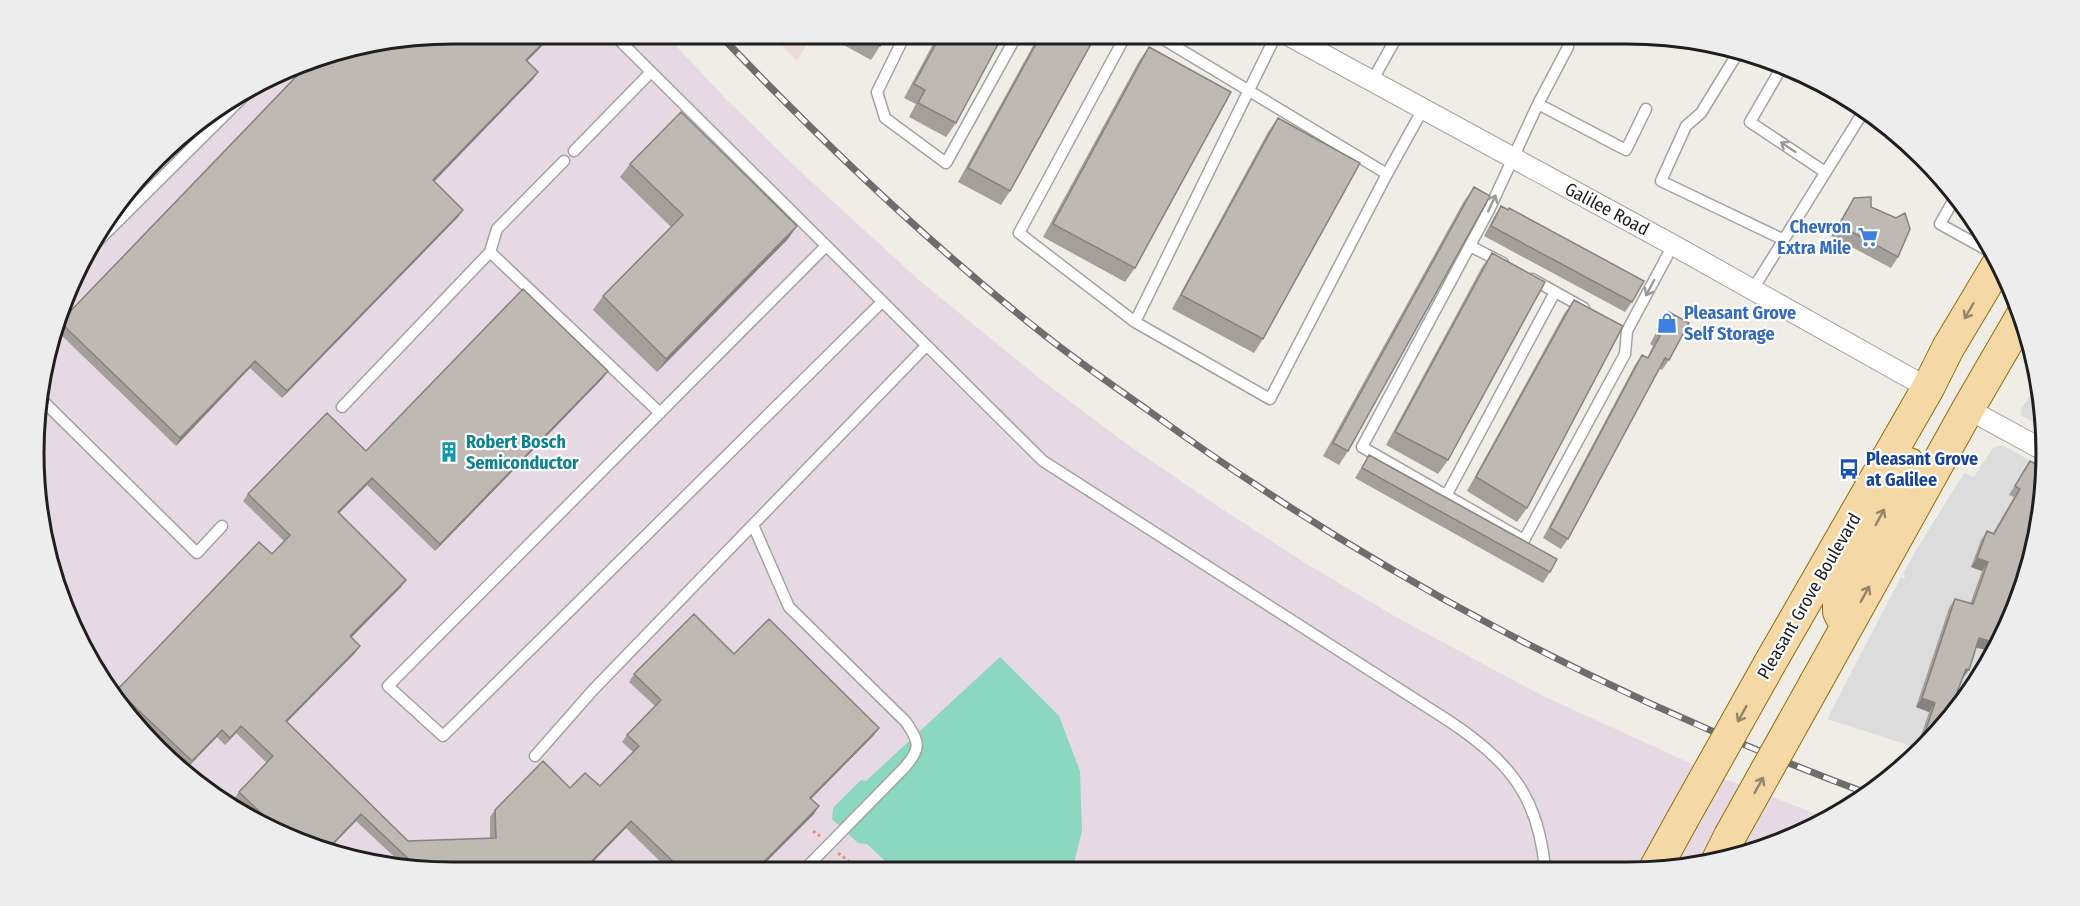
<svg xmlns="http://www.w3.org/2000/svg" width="2080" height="906" font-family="'Fira Sans Condensed',sans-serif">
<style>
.residential{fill:#dddcdc}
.commercial{fill:#eedad7}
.industrial{fill:#e7d9e3}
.pitch{fill:#8bd7c0}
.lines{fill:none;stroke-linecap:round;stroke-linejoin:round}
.lane-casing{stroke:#a3a3a3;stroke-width:13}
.street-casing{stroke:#a3a3a3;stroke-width:22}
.primary-casing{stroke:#8d6e0d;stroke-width:34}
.path{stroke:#ed8f78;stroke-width:3;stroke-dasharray:3 3;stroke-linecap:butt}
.lane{stroke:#fff;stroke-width:10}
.street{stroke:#fff;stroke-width:20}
.primary{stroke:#f4d9a6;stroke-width:32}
.rail-casing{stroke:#6d6d6d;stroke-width:7}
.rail{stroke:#fff;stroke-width:4.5;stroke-dasharray:14;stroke-linecap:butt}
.primary-bridge-casing{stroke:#8d6e0d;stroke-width:34;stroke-linecap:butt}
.primary-bridge{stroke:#f4d9a6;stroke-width:32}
.wall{fill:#a49f9a}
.shaded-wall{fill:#86827d}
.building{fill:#bfb9b3;stroke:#86827d;stroke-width:1.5}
.oneway{stroke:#9a9a9a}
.oneway2{stroke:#948569}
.labels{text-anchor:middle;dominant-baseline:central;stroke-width:4.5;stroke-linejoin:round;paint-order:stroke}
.street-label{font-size:18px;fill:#1f1f1f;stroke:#fff}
.shop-label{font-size:18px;font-weight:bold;fill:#366cbe;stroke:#fff;text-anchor:end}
.culture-label{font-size:18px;font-weight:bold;fill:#0d838f;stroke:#fff;text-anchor:start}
.transit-label{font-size:18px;font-weight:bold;fill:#164399;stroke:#fff;text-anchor:start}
.rim{fill:none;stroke:#1f1f1f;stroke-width:3}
</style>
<rect width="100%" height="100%" fill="#efede6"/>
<path class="residential" d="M2039 382 2046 426V429L2022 416 2021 409Z
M2002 445 2045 469 2043 508 2025 588 1976 687 1918 748 1827 719 1901 577 1904 579 1905 576 1903 574 1915 552 1964 473 1974 477 1993 448Z"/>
<path class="commercial" d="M770 33H813L797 61Z"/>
<path class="industrial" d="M453 33H664L727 100 803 174 920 281 1044 382 1128 445 1216 505 1305 563 1396 617 1541 695 1725 779 1827 818 1788 841 1682 869 453 873 318 851 243 817 176 769 89 663 55 588 37 508 41 371 89 243 176 137 243 89 318 55Z"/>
<path class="pitch" d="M1000 657 1059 716 1080 771 1082 831 1072 871 897 872 867 844 858 843 832 819 833 808 861 780 866 781Z"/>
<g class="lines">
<g class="lane-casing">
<path id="lane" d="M612 33 1043 461 1449 721C1508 760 1539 796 1545 870
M906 33 877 92 885 118 946 163 1018 33
M1127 33 1019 233 1135 322 1277 33
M1153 33 1387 174 1423 109
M1739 51 1701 113 1686 126 1661 181 1782 239
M1783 65 1750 122 1825 172
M1372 81 1399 33
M1538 104 1568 47
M1646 109 1626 150 1538 104 1489 210 1362 447 1524 540 1625 354 1627 331 1673 245
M574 151 651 72
M1957 194 1940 224 1996 255
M826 246 388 686 443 736 882 302
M1470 246 1503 263
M490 252 497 229 564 161
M85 254 257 83
M1532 279 1584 308
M1753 289 1865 109
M1135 322 1270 399 1387 174
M40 398 197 553 222 526
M342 407 490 252 660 413
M1446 496 1555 292
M753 525 789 607 906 722C920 743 921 748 905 767L802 872
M535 756 593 690 926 346"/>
</g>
<g class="street-casing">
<path id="street" d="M1284 33 1673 245 1928 388
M1968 409 2045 451"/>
</g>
<g class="primary-casing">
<path id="primary" d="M1847 626 1839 612V593L1909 464
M1770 663 1928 388 1948 348 2000 261
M1816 682 1968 409 2022 316
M1718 860 1730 836
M1655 869 1682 820"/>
</g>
<path class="path" d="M813 831 820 836
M838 853 863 872"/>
<use href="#lane" class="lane"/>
<use href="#street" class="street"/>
<use href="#primary" class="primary"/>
<g class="rail-casing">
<path id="rail" d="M718 33C821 141 930 245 1047 337 1080 363 1115 387 1149 411 1374 574 1608 697 1869 794"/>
</g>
<use href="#rail" class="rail"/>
<g class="primary-bridge-casing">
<path id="primary-bridge" d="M1682 820 1770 663
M1730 836 1816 682"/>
</g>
<use href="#primary-bridge" class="primary-bridge"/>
</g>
<path class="wall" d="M822 33H888L880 46 871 60Z
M939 33H1004L956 123 946 137 909 117 916 104 904 98Z
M1040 33H1097L1010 191 1001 205 958 182Z
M546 40 541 47 527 61 538 72 533 79 434 181 463 210 458 217 282 398 250 368 176 446 56 330 60 322Z
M1149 47 1135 268 1125 282 1043 237 1139 61Z
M1278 118 1263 339 1254 353 1172 309 1268 132Z
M630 164 797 226 787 240 657 372 593 310 603 296 671 227 620 177Z
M1474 187 1348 451 1339 465 1323 456 1464 201Z
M1854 198 1871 207 1898 257 1891 268 1831 236Z
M1501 206 1632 302 1625 312 1484 236 1494 217Z
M1492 253 1448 460 1438 474 1386 445 1482 267Z
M1574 300 1527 508 1517 522 1467 491 1564 314Z
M1669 312V360L1662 370 1659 368 1568 539 1561 549 1543 538 1635 365 1642 355 1647 358 1653 346 1650 344 1662 322Z
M608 371 603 378 435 551 367 485 339 513 406 580 401 587 351 637 355 653 287 722 408 841 490 838V817L495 810 570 788 600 786 633 752 622 742 627 735 655 706 629 682 634 674 734 654 874 735 811 799 814 814 756 872H671L626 828 582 873H453L402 864 356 821 326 852 318 851 261 825 234 799 239 792 267 763 236 733 225 745 217 737 187 768 135 718 114 694 117 690 272 554 284 541 243 501 248 494 366 451Z
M1369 455 1550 572 1543 583 1355 478Z
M2030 461 2009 619 2004 617 1990 651 1976 647 1962 678 1956 695 1917 747 1929 712 1916 707 1949 608 1955 599 1970 604 1982 571 1971 567 1981 540 1987 531 1993 533 2014 497 2009 495Z"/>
<path class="shaded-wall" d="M546 40 541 47 521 67 526 60Z
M538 72 533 79 428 188 433 180Z
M463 210 458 217 282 398 287 391Z
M797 226 787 240 657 372 666 359Z
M255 361 250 368 176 446 180 438Z
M608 371 603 378 435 551 440 544Z
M372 478 367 485 333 519 338 512Z
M1977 558 1988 562 1982 571 1971 567Z
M406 580 401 587 345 644 350 636Z
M2007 607 2014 609 2009 619 2001 616Z
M1979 638 1996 643 1990 651 1973 647Z
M360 646 355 653 281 728 286 721Z
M1966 669 1969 670 1963 678 1960 677Z
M1922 698 1935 703 1929 712 1916 707Z
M241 726 236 733 225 745 230 738Z
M879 728 874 735 805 805 810 798Z
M222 730 217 737 187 768 192 761Z
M1923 738 1926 740 1919 748 1917 747Z
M819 806 814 814 756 872H754Z
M361 814 356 821 326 852H325Z
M631 821 626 828 582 873H506L508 870Z"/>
<path class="building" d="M453 33H538L546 40 526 60 538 72 433 180 463 210 287 391 255 361 180 438 60 322 316 56Z
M856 33H888L880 46Z
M942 33H1004L956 123 918 103 925 90 914 84Z
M1042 33H1097L1010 191 968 168Z
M1149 47 1231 92 1135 268 1053 224Z
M681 112 797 226 666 359 603 296 683 215 630 164Z
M1278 118 1360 163 1263 339 1181 295Z
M1474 187 1490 196 1348 451 1333 443Z
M1871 197V207L1896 218 1905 213 1910 229 1898 257 1839 225 1854 198Z
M1501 206 1508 210 1509 208 1644 281 1632 302 1491 226Z
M1492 253 1545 282 1448 460 1395 432Z
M523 289 608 371 440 544 372 478 338 512 406 580 350 636 360 646 286 721 408 841 496 838 495 810 543 761 570 788 585 773 600 786 639 746 627 735 661 700 634 674 694 614 734 654 769 619 879 728 810 798 819 806 754 872H684L631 821 583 870H508V873H453L417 867 361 814 325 852 318 851 284 835 239 792 273 756 241 726 230 738 222 730 192 761 117 690 259 542 272 554 290 535 248 494 327 413 366 451Z
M1574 300 1623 326 1527 508 1476 477Z
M1669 312 1689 323 1669 360 1665 358 1568 539 1550 528 1642 355 1648 358 1660 336 1657 334Z
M1369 455 1557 559 1550 572 1362 468Z
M2030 461 2045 469 2043 508 2027 577 2019 599 2014 609 2007 607 1996 643 1979 638 1969 670 1966 669 1956 695 1961 696 1958 706 1926 740 1923 738 1935 703 1922 698 1955 599 1973 604 1988 562 1977 558 1987 531 1994 534 2020 489 2015 486Z"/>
<defs><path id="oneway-shaft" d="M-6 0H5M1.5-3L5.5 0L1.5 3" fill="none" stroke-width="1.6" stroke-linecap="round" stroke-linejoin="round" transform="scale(1.5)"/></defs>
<g class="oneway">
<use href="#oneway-shaft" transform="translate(1788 147) rotate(-146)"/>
<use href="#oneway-shaft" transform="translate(1492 203) rotate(-65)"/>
<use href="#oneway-shaft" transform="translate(1650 288) rotate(118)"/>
</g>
<g class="oneway2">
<use href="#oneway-shaft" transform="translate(1969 311) rotate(120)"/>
<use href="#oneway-shaft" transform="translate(1880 517) rotate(-62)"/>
<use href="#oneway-shaft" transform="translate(1865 594) rotate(-61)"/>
<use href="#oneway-shaft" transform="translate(1742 714) rotate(119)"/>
<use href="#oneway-shaft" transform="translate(1759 785) rotate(-61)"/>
</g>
<defs>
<g id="supermarket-bare" transform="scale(1.62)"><path d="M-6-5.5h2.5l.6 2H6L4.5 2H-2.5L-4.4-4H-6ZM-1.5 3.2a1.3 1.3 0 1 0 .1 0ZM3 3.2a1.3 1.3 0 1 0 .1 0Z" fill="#3f7fe0" stroke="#fff" stroke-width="2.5" paint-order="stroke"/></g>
<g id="shop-bare" transform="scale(1.62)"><path d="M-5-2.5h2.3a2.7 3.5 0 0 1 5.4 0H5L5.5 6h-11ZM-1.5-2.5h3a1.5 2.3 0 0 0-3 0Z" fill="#3f7fe0" stroke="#fff" stroke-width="2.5" paint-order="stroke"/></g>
<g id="building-bare" transform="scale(1.62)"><path d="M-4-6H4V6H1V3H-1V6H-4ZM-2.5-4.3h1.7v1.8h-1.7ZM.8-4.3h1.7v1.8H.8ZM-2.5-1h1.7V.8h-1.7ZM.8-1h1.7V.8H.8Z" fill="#0f9aa8" stroke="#fff" stroke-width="2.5" paint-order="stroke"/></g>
<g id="bus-bare" transform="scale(1.62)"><path d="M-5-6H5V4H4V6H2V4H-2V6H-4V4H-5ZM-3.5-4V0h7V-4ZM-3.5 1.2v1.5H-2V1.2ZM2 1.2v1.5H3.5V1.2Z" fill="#1a4fb4" stroke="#fff" stroke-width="2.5" paint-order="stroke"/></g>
</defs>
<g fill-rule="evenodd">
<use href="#supermarket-bare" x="1868" y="237"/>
<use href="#shop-bare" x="1667" y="323"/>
<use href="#building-bare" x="449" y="452"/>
<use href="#bus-bare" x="1849" y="469"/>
</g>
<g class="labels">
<g class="street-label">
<text transform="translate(1607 209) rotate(28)">Galilee Road</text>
<text transform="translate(1809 596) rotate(-60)">Pleasant Grove Boulevard</text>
</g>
<g class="shop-label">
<text x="1851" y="227">Chevron<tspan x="1851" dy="21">Extra Mile</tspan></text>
<text x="1684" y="313" text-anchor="start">Pleasant Grove<tspan x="1684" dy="21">Self Storage</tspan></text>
</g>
<g class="culture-label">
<text x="466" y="442">Robert Bosch<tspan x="466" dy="21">Semiconductor</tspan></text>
</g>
<g class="transit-label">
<text x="1866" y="459">Pleasant Grove<tspan x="1866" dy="21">at Galilee</tspan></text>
</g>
</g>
<path d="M0 0H2080V906H0ZM453 44H1627A409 409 0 0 1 2036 453V453A409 409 0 0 1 1627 862H453A409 409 0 0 1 44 453V453A409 409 0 0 1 453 44Z" fill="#ededed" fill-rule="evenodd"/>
<path class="rim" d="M453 44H1627A409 409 0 0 1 2036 453V453A409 409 0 0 1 1627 862H453A409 409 0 0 1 44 453V453A409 409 0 0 1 453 44Z"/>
</svg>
